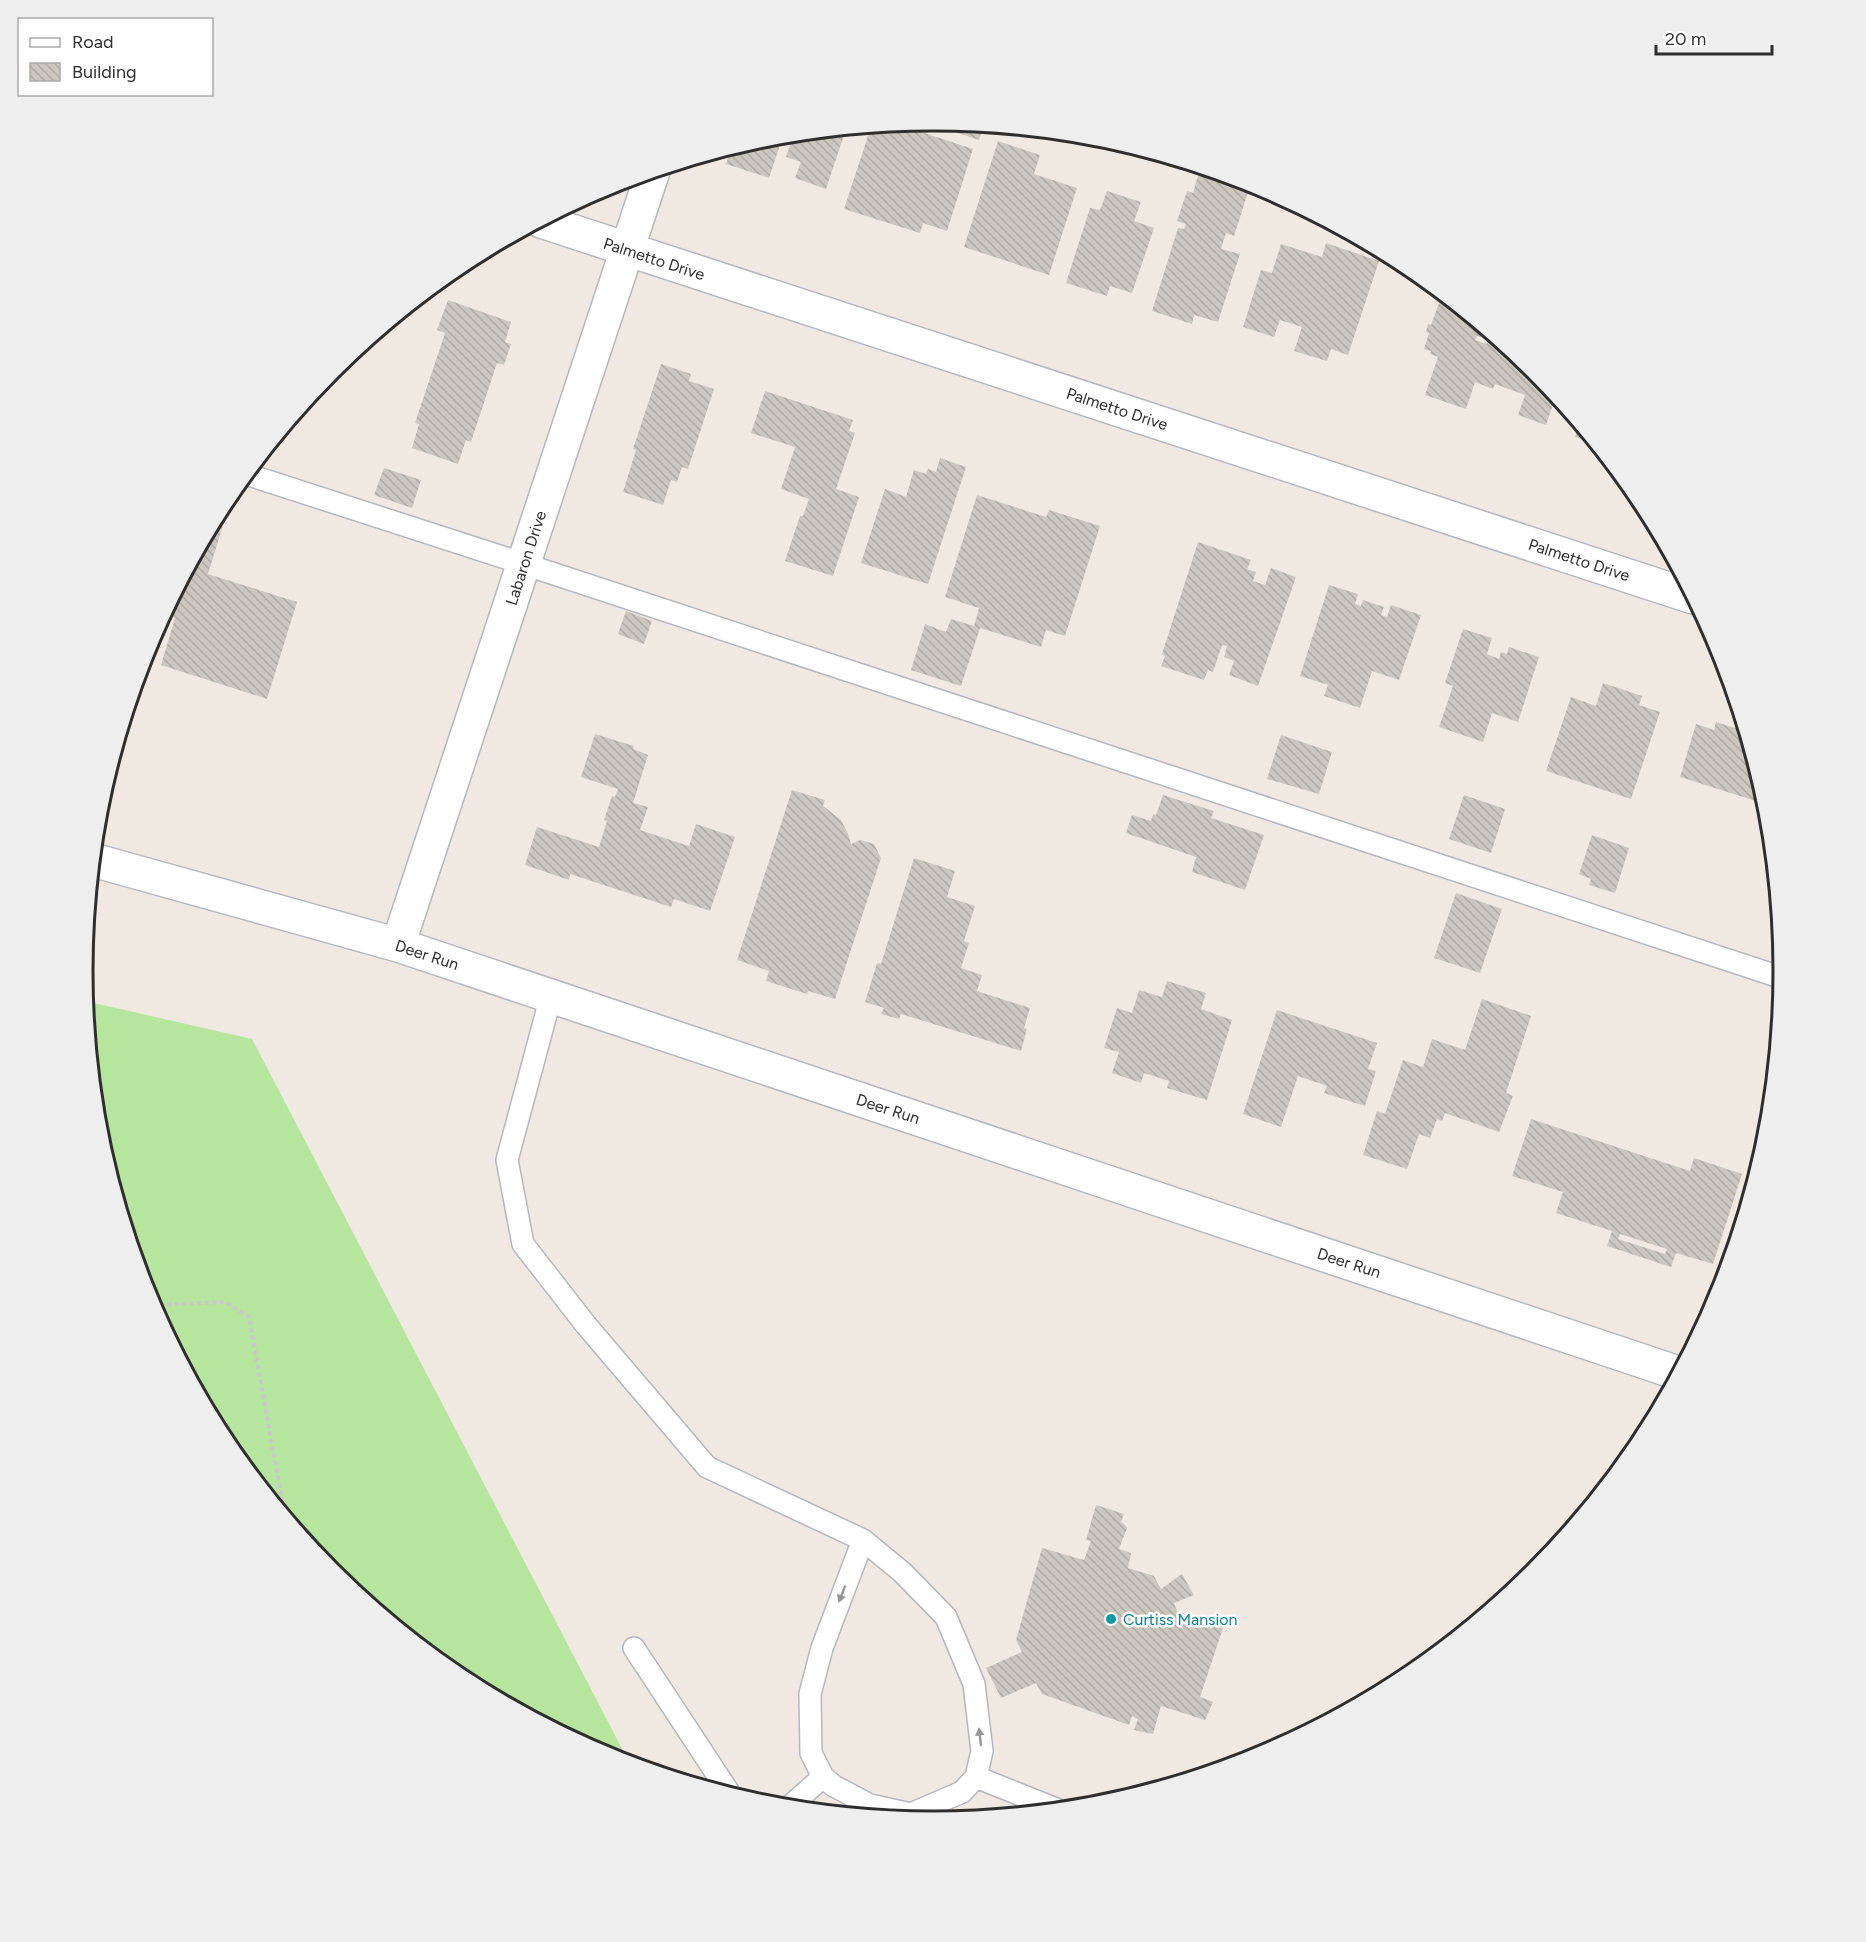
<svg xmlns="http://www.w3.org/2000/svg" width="1866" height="1942" font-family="Figtree,sans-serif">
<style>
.grass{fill:#b6e59e}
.building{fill:url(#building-back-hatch);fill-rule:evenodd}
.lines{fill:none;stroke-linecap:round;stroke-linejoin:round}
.service-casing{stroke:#b4b7c1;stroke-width:24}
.minor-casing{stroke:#b4b7c1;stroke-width:36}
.path{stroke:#c9c9c9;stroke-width:4;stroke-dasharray:4.5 3;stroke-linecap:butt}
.service{stroke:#fff;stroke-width:21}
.minor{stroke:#fff;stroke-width:33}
.oneway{fill:#969696}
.culture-dot{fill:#0f9aa8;stroke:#fff;stroke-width:2}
.labels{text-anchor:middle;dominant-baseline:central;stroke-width:5;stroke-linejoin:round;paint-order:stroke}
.street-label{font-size:16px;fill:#2e2e2e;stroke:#fff}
.culture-label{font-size:16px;fill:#0d838f;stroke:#fff;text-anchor:start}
.rim{fill:none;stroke:#2e2e2e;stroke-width:3}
</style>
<defs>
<pattern id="building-back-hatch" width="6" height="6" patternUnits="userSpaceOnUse" patternTransform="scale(1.5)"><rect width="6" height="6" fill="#cbc7bf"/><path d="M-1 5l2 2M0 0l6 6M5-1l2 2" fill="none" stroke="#afaba4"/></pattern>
</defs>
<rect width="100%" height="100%" fill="#efe9e1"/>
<path class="grass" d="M85 1001 252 1039 630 1764 607 1757 460 1678 331 1572 226 1443 147 1296 99 1137Z"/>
<path class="building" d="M945 122 963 123 984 125 979 140 943 128Z
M897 124 973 149 947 231 923 223 920 233 844 209 871 127Z
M846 129 826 189 795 178 801 162 786 157 790 145 781 142 769 178 726 164 731 148 767 137Z
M998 141 1040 155 1034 174 1077 188 1049 275 964 247Z
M1195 166 1251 183 1234 236 1226 233 1221 249 1240 254 1218 322 1194 315 1192 324 1152 311 1178 228 1184 229 1186 224 1177 221 1187 191 1193 193 1199 172 1193 170Z
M1107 191 1141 202 1134 221 1154 228 1132 293 1110 286 1107 296 1066 283 1090 208 1100 210Z
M1326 243 1379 261 1348 355 1331 349 1327 361 1294 351 1302 327 1280 320 1274 337 1243 327 1261 270 1272 273 1281 244 1322 257Z
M448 300 511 322 505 342 511 344 504 365 497 363 471 442 466 440 458 464 412 448 419 424 415 423 445 333 437 330Z
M1439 303 1458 309V307L1480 325 1479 329 1483 330 1481 337 1477 336 1475 340 1487 344 1490 333 1535 370 1556 396 1546 425 1518 415 1525 395 1495 384 1493 389 1475 382 1466 409 1425 395 1438 357 1430 354 1431 351 1424 349 1429 333 1426 332 1428 324 1431 325Z
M661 364 691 374 689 381 714 389 688 469 682 467 677 482 671 480 663 505 623 492 636 450 633 449Z
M765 391 853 420 849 431 855 433 836 489 859 497 833 576 785 561 800 516H803L809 499 781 489 795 447 751 433Z
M1579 424 1595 443 1575 437Z
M940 458 966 467 928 584 861 563 885 489 906 497 914 470 926 474 928 469 936 472Z
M384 468 421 480 412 508 374 495Z
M977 495 1046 517 1049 510 1100 526 1065 636 1046 630 1041 647 980 628 961 686 911 670 925 624 946 632 951 619 974 626 979 608 945 597Z
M221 507 228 509 208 574 297 602 267 699 161 665 175 618 164 614Z
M1198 542 1251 560 1247 569 1256 572 1253 581 1265 585 1271 568 1296 577 1258 686 1229 675 1234 661 1224 657 1227 646 1222 645 1213 672 1208 670 1204 680 1161 666 1165 656 1162 654Z
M1329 585 1358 594 1355 604 1361 606 1363 600 1384 607 1381 615 1387 617 1391 605 1421 615 1399 680 1372 671 1360 708 1324 696 1328 685 1300 676Z
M626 611 652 621 644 644 618 634Z
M1463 629 1492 638 1487 654 1499 659 1501 652 1507 654 1509 647 1539 657 1518 722 1492 713 1483 742 1439 727 1453 686 1445 683Z
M1603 683 1642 696 1639 705 1660 712 1631 799 1546 771 1571 697 1596 706Z
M1716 722 1745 731 1763 791 1759 802 1680 777 1696 724 1714 730Z
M595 734 634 746 633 749 648 755 633 803 648 807 640 830 689 846 696 824 735 837 710 911 674 899 671 907 570 874 569 880 525 865 537 827 599 847 607 821 604 820 612 796 615 797 618 789 581 777Z
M1281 735 1332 752 1319 794 1267 779Z
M792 790 825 800 823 806 841 820 848 834 851 844 860 840 874 844 881 858 835 999 808 991 807 994 766 981 769 971 737 960Z
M1163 795 1214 811 1211 818 1264 835 1245 890 1192 872 1196 857 1126 833 1132 815 1151 821 1153 814 1156 815Z
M1464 795 1505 809 1491 853 1449 839Z
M1592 835 1629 848 1615 893 1589 885 1591 879 1579 874Z
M914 858 955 871 947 897 975 906 964 941 969 943 961 968 982 975 977 991 1030 1008 1024 1028 1027 1029 1021 1051 901 1014 899 1019 881 1014 884 1008 865 1002 877 963 881 964Z
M1456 893 1502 909 1480 973 1434 958Z
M1167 981 1206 993 1201 1009 1232 1020 1207 1100 1167 1088 1169 1081 1144 1073 1141 1083 1112 1073 1119 1052 1104 1048 1117 1008 1132 1013 1139 990 1162 997Z
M1482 999 1531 1016 1506 1093 1513 1096 1499 1132 1445 1113 1442 1121 1437 1119 1430 1138 1419 1134 1407 1169 1363 1155 1377 1111 1385 1114 1403 1060 1423 1067 1432 1039 1465 1050Z
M1277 1010 1377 1043 1368 1069 1376 1071 1365 1106 1324 1093 1327 1086 1298 1076 1281 1127 1243 1114Z
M1531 1119 1690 1171 1694 1158 1742 1174 1713 1264 1676 1253 1671 1267 1607 1246 1612 1231 1556 1213 1563 1192 1512 1176ZM1620 1234 1667 1249 1665 1254 1618 1239Z
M1096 1505 1124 1514 1121 1522 1125 1525 1127 1528 1119 1549 1131 1553 1128 1568 1154 1576 1161 1589 1182 1574 1194 1595 1174 1603 1177 1611 1223 1628 1200 1697 1213 1702 1205 1720 1161 1706 1153 1734 1134 1730 1138 1719 1132 1716 1129 1725 1042 1694 1036 1683 1001 1698 986 1668 1022 1652 1016 1640 1042 1548 1084 1560 1091 1541 1086 1540Z"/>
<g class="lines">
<g class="service-casing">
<path id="service" d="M246 474 524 564 1783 978
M551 996 507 1160 523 1244 586 1325 707 1467 863 1540 902 1572 946 1617 974 1684 982 1751 976 1777 962 1792 911 1814 870 1805 834 1786 823 1777 811 1753 810 1694 822 1648 863 1540
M634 1648 730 1794
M976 1777 1056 1809
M789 1807 823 1777"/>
</g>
<g class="minor-casing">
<path id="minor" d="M541 221 1693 597
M93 860 398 945 1678 1373
M398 945 653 171"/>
</g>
<path class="path" d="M152 1305 225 1302 249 1317 285 1516"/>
<use href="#service" class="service"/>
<use href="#minor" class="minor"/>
</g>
<defs><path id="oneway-solid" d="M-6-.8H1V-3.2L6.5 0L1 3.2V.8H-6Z" transform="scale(1.5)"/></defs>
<g class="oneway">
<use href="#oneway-solid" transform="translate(842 1594) rotate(111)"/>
<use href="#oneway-solid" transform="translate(980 1737) rotate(-97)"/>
</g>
<circle class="culture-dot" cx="1111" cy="1619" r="6"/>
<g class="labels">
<g class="street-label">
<text transform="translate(654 259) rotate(18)">Palmetto Drive</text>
<text transform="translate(1117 409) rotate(18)">Palmetto Drive</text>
<text transform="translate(526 558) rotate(-72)">Labaron Drive</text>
<text transform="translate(1579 560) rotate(18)">Palmetto Drive</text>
<text transform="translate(427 955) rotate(18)">Deer Run</text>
<text transform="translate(888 1109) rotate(18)">Deer Run</text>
<text transform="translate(1349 1263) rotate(18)">Deer Run</text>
</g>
<g class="culture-label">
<text x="1123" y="1619">Curtiss Mansion</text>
</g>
</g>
<path d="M0 0H1866V1942H0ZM93 971a840 840 0 1 1 1680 0a840 840 0 1 1-1680 0Z" fill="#eee" fill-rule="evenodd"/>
<path class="rim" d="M93 971a840 840 0 1 1 1680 0a840 840 0 1 1-1680 0Z"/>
<rect x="18" y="18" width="195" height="78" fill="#ffffff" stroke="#ababab" stroke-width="1.5"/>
<rect x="30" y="38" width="30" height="9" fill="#ffffff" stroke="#ababab" stroke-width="1.5"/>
<text x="72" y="48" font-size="18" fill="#2e2e2e">Road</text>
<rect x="30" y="63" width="30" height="18" fill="url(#building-back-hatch)" stroke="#ababab" stroke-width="1.5"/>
<text x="72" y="78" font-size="18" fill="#2e2e2e">Building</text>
<path d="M1656 45v9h116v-9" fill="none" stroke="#2e2e2e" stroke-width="3"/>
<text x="1665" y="45" font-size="18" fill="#2e2e2e" stroke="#ffffff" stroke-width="4.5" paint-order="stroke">20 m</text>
</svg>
